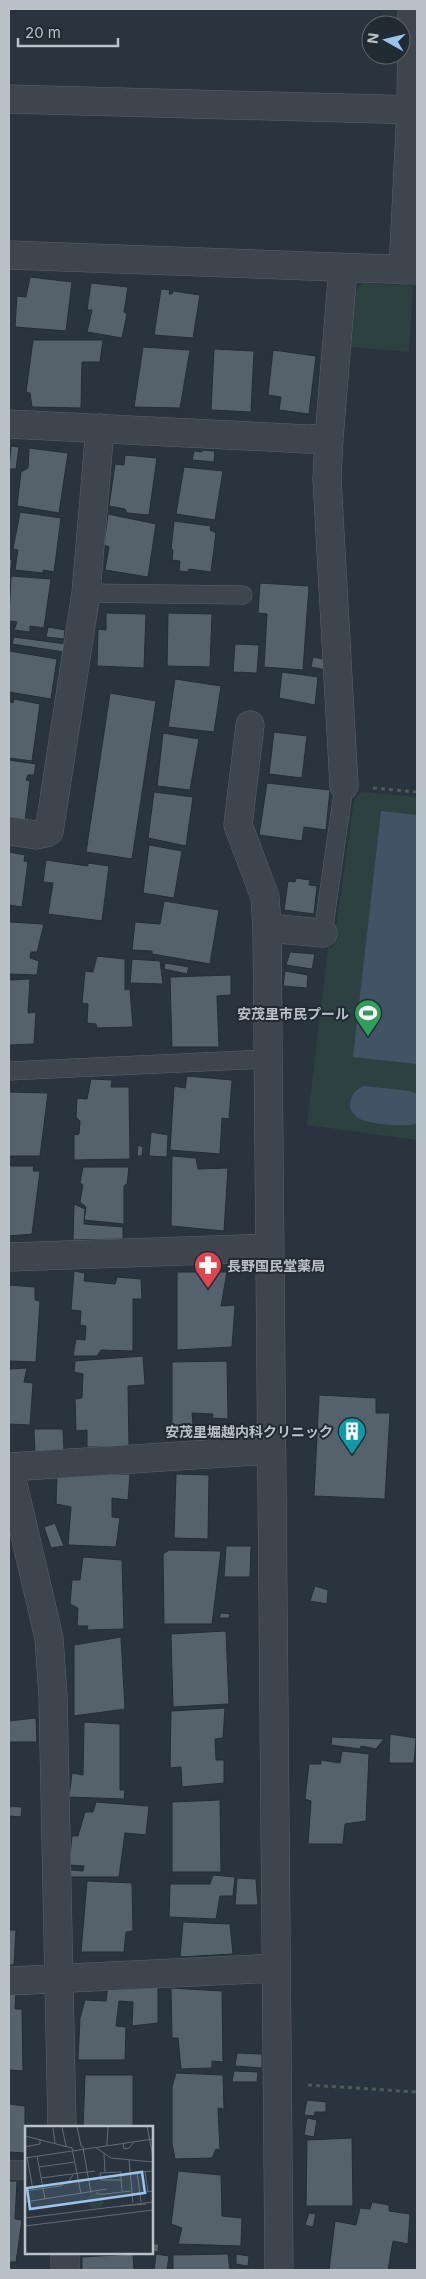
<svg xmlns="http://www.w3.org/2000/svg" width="426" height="2279" font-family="Inter,'Noto Sans JP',sans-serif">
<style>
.green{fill:#2c4140}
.water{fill:#415465}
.building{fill:#55616b;stroke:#232d35}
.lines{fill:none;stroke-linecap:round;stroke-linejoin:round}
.lane-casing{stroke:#5a646c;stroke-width:19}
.street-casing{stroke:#5a646c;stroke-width:29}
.path{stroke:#4b5d5d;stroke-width:3;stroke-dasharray:4 4;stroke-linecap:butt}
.lane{stroke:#3d464e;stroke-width:18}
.street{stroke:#3d464e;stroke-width:28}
.labels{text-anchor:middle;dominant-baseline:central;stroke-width:4;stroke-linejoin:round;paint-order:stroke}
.poi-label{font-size:14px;font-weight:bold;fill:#b9c1c9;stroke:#212b33;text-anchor:end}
.inset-road{fill:none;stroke:#636c76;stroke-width:1}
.view{fill:#9bc4ec;fill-opacity:0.15;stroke:#9bc4ec;stroke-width:2.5}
.inset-edge{fill:none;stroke:#b9c1c9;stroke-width:2.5}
</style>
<rect width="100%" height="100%" fill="#29343e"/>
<path class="green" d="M362 283 413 286 409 352 351 347 353 295Z
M362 792 417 797V1140L307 1125 328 948H333L354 800Z"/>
<path class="water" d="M381 811 417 815V1064L353 1057Z
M364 1086 410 1091 417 1094V1123C408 1128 370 1124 360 1119 343 1110 350 1091 364 1086Z"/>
<path class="building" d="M30 277 72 282 66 331 15 327 17 296 26 297Z
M91 283 128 287 124 312 127 314 122 338 87 332 92 310H87Z
M161 289 170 290 169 294H172L173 291 200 295 193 338 154 335Z
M33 340H103L100 362H82L81 408 32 407 30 393 26 392Z
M143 347 190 350 180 408 134 407Z
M214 349 254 351 251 412 211 410Z
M273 350 316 356 309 414 279 410 281 397 268 395Z
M11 446 19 447 16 469H9Z
M29 448 68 453 59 513 17 506 21 472 28 468Z
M202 450 215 451 214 462 192 460 194 451 202 452Z
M125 455 157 458 149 515 127 513 125 509 109 506 115 464 124 465Z
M184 467 223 471 215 520 176 514Z
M20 512 61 518 54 572 43 570V573L15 570 18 550 13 549Z
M108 514 156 524 148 577 105 570 109 547 104 545Z
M174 521 211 526 210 530 216 533 211 572 189 569 188 572 179 571 180 561 172 560 173 550 171 549Z
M9 559 12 560 11 569H9Z
M11 576 51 579 44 628 30 626V632L14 630 17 622 9 621Z
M260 583 309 586 303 670 264 667 267 614 258 613Z
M106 613 146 614 144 668 97 666 98 629 106 630Z
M168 613 212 614 210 667 167 666Z
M48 627 65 630 64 639 46 637Z
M14 637 66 644 64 652 12 644Z
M235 644 259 645 257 673 233 672Z
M9 651 57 659 51 699 9 692Z
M313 657 328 660 327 670 311 667Z
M282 672 318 677 315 705 279 698Z
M175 679 221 686 214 732 168 727Z
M110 693 156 701 132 859 86 852Z
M14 699 40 704 32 761 9 758V701L13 703Z
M274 732 307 736 302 778 269 774Z
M163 733 199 739 190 790 157 786Z
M9 760 36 764 34 775H28L26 780 30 781 25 821 9 818Z
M267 783 330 790 326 830 304 827 302 841 259 835Z
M154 792 193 797 186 846 148 838Z
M149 845 182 851 174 898 143 893Z
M9 852 25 855 24 861 28 862 22 907 9 905Z
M46 860 88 866V863L109 866 102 921 48 914 53 883 43 882Z
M296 878 310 880 309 885 317 886 314 914 284 910 288 881 295 882Z
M164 901 219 910 210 964 152 954V951L132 950 135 922 160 924Z
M9 922 44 924 37 952H31L30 958 39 961 37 975 9 974Z
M290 952 315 954 312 969 286 965Z
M97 956 125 959V990L130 989 133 1027 97 1028 96 1024 87 1023 88 1004 82 1003 85 971 93 972Z
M132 959 160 961 163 984 130 983Z
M165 963 189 967 187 974 164 969Z
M285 971 308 975 307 988 283 986Z
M231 975V995L217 996 219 1047H172L170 977Z
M30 979 28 1013 36 1012 34 1044 9 1045V980Z
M187 1076 232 1080 229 1119 222 1118 220 1154 170 1150 174 1086 185 1088Z
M91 1079 112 1080 111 1087H129L130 1159 74 1160V1135L79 1134 80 1121 76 1117 77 1098 87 1099Z
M9 1092 48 1093 40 1156H9Z
M151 1132 168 1135 167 1157 149 1156Z
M138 1145 143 1147 142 1156H137Z
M172 1156 196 1158 198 1169 228 1168 224 1231 171 1226Z
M9 1166H34L33 1171H40L32 1234 9 1236Z
M83 1167H129L127 1184 124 1186V1224L84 1220 86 1207 80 1202 83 1185 80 1183Z
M74 1204 85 1209 84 1224 123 1227V1239L73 1240Z
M74 1271 85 1273 84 1281 115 1284 117 1277 141 1279 142 1299H133V1351L101 1350 97 1356H73L76 1339 85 1340 86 1326 80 1325 81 1311 71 1310Z
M177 1272H227L221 1306 235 1305 232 1347 177 1350Z
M9 1285 35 1287V1300L40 1301 36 1362 9 1361Z
M143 1356 145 1385 128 1386 129 1447H87V1430L76 1431 75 1399 82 1398 83 1374 74 1372 75 1361Z
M227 1361 228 1419 212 1418 213 1414 192 1413 194 1437 172 1439V1362Z
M27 1368 24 1382 33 1383 30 1425 9 1424V1369Z
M319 1395 376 1398V1413H390L385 1499 314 1496Z
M34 1429H63L64 1452 35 1454Z
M57 1474H130L128 1500 112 1498V1517L120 1518 116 1547 68 1545 71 1507 56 1504Z
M176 1474 209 1475 208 1539 174 1538Z
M55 1523 64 1546 51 1548 44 1527Z
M226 1546H251L250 1577H224Z
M169 1550 221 1551 212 1624H164L163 1554Z
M83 1557 122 1560 124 1629 87 1630 88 1626H77L78 1608 70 1604 72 1580H80Z
M315 1586 328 1590 327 1604 310 1601Z
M221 1613 230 1614 229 1618H219Z
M226 1631 229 1704 173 1707 171 1634Z
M121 1637 125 1709 74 1716V1645Z
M225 1708 223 1738 215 1739 216 1760H224V1783L182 1787 181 1767 170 1768 171 1711Z
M36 1718 37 1742H9V1721Z
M84 1722 120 1724V1790H125L124 1799 69 1797 72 1773 83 1775Z
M390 1734 416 1738 414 1763H389Z
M332 1737 384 1739 376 1749 361 1746 360 1749 331 1745Z
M342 1751 369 1754 366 1821 345 1824 343 1844H308L311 1801 305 1799 309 1764H321V1760L340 1763Z
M220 1800 221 1872H172V1802Z
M96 1802 149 1806 146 1835 125 1833 119 1877H71L70 1870 83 1871 84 1866 69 1865 72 1836H78L85 1812H93Z
M10 1806 22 1807 21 1817 9 1816Z
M213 1875 235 1877 233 1896H220L216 1919 169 1917 170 1884H210Z
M237 1878 256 1879 258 1905H235Z
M87 1881 132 1883 133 1931 126 1932 124 1952H81Z
M183 1922 230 1924 233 1954 180 1957Z
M9 1930H16L14 1965H9Z
M108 1985 158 1986V2023L132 2026 133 2002 119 2001 116 2026 126 2027 125 2060H78L80 2018 85 2000 106 2001Z
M171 1988 222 1991 223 2062 212 2061V2068L181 2069 178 2038H172Z
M9 1992H16L15 2009H22L23 2071 9 2070Z
M237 2053 262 2054V2068L235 2066Z
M234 2071 258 2072 257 2082H232Z
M176 2073 223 2075 224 2109 218 2108 220 2150 216 2149 212 2158 175 2159 172 2143V2087Z
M85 2075H133V2128H83Z
M307 2100 326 2102V2112H315L314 2116 304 2115Z
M9 2104 25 2106V2153L9 2152Z
M307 2118 317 2120 314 2137 304 2135Z
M352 2138 353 2206H306L307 2140Z
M178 2171 221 2175 222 2216 242 2218 241 2246 178 2244 182 2228 171 2224Z
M9 2181H17L15 2219 22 2220 16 2262H9Z
M372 2202 389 2205V2211L410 2214 408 2244 393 2241 388 2270H329L335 2221 356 2225 360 2208 370 2209Z
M309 2213 316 2214 313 2227 305 2225Z
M151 2244H159L158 2252 151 2251Z
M133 2254 134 2270H82V2257Z
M156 2254 169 2256 167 2270H154Z
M228 2254 230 2270H173V2255Z
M236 2254 249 2256 248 2266 236 2264Z"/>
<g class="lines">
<g class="lane-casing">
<path id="lane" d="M86 593 243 595
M323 933 344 786
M9 1071 267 1059
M9 2170H26"/>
</g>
<g class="street-casing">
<path id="street" d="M9 99 417 110
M9 255 417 270
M343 268 329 438 327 479 344 786
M403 270 411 110 412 9
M9 424 308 439 329 438
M250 725 238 825 265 897 267 928 279 2270
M9 831 36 835 49 832 86 593 100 428
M267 928 323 933
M9 1257 268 1248
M9 1467 49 1638 53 1696 62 2128
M9 1467 271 1450
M9 1981 276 1968
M65 2253V2270"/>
</g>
<path class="path" d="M373 788 417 792
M308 2085 417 2092"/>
<use href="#lane" class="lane"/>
<use href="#street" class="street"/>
</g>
<defs>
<g id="stadium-pin" transform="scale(1.4375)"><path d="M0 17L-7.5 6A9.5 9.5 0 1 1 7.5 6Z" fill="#2e9e5b" stroke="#212b33"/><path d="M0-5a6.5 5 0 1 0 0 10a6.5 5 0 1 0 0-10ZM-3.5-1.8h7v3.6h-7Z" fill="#fff"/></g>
<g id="pharmacy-pin" transform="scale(1.4375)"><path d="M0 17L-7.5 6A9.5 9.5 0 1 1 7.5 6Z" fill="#e0444e" stroke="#212b33"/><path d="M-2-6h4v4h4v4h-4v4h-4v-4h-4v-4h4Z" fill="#fff"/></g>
<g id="building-pin" transform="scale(1.4375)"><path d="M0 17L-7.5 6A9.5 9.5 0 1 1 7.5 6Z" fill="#0f9aa8" stroke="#212b33"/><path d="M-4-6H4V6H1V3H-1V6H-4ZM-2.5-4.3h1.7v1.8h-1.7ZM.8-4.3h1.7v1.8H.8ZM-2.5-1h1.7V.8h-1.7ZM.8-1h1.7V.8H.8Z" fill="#fff"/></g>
</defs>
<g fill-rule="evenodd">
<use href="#stadium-pin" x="368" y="1013"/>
<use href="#pharmacy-pin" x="208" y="1265"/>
<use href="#building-pin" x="352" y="1431"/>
</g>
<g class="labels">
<g class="poi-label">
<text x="349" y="1013">安茂里市民プール</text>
<text x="227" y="1265" text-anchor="start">長野国民堂薬局</text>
<text x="333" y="1431">安茂里堀越内科クリニック</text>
</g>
</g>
<g transform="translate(25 2126)">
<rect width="128" height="128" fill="#29343e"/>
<path d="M63 75a8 8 0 1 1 16 0a8 8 0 1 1-16 0Z" fill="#2c4140"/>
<path class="inset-road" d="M52 0 56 20 59 22M122 0 128 31M37 1 41 20M28 2 30 17M0 10 47 22 56 68M98 17 99 23 104 22 109 16M82 19 83 0M0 21 15 18V13M70 21 86 32 128 36M58 22 66 67M79 28 80 46M12 30 20 73M2 31 8 64M0 32 128 13M104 34 108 77M14 41 50 36M112 46 116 76M120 46 123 66M104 47 128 45M16 52 70 45M96 54H76L75 47 95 46H96V54L97 64V65M0 65 35 60 43 56 48 49M72 66V68H80L106 65M106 68 128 65M0 76 82 63M96 80 121 78M0 92 128 76M0 100 128 84"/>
<path class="view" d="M117 46 120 67 5 83 2 62Z"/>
<rect width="128" height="128" class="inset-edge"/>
</g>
<rect width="426" height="2279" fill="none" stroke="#b9c1c9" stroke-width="20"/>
<g transform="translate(386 40) rotate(278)"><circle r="24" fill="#212b33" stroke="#5e676f"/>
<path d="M0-4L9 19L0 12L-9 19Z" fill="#9bc4ec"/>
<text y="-8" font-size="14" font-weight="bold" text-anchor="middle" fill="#b9c1c9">N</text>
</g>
<path d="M18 38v8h100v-8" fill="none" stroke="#b9c1c9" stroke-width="2.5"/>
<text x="25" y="38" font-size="15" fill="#b9c1c9" stroke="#212b33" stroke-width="4" paint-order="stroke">20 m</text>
</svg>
